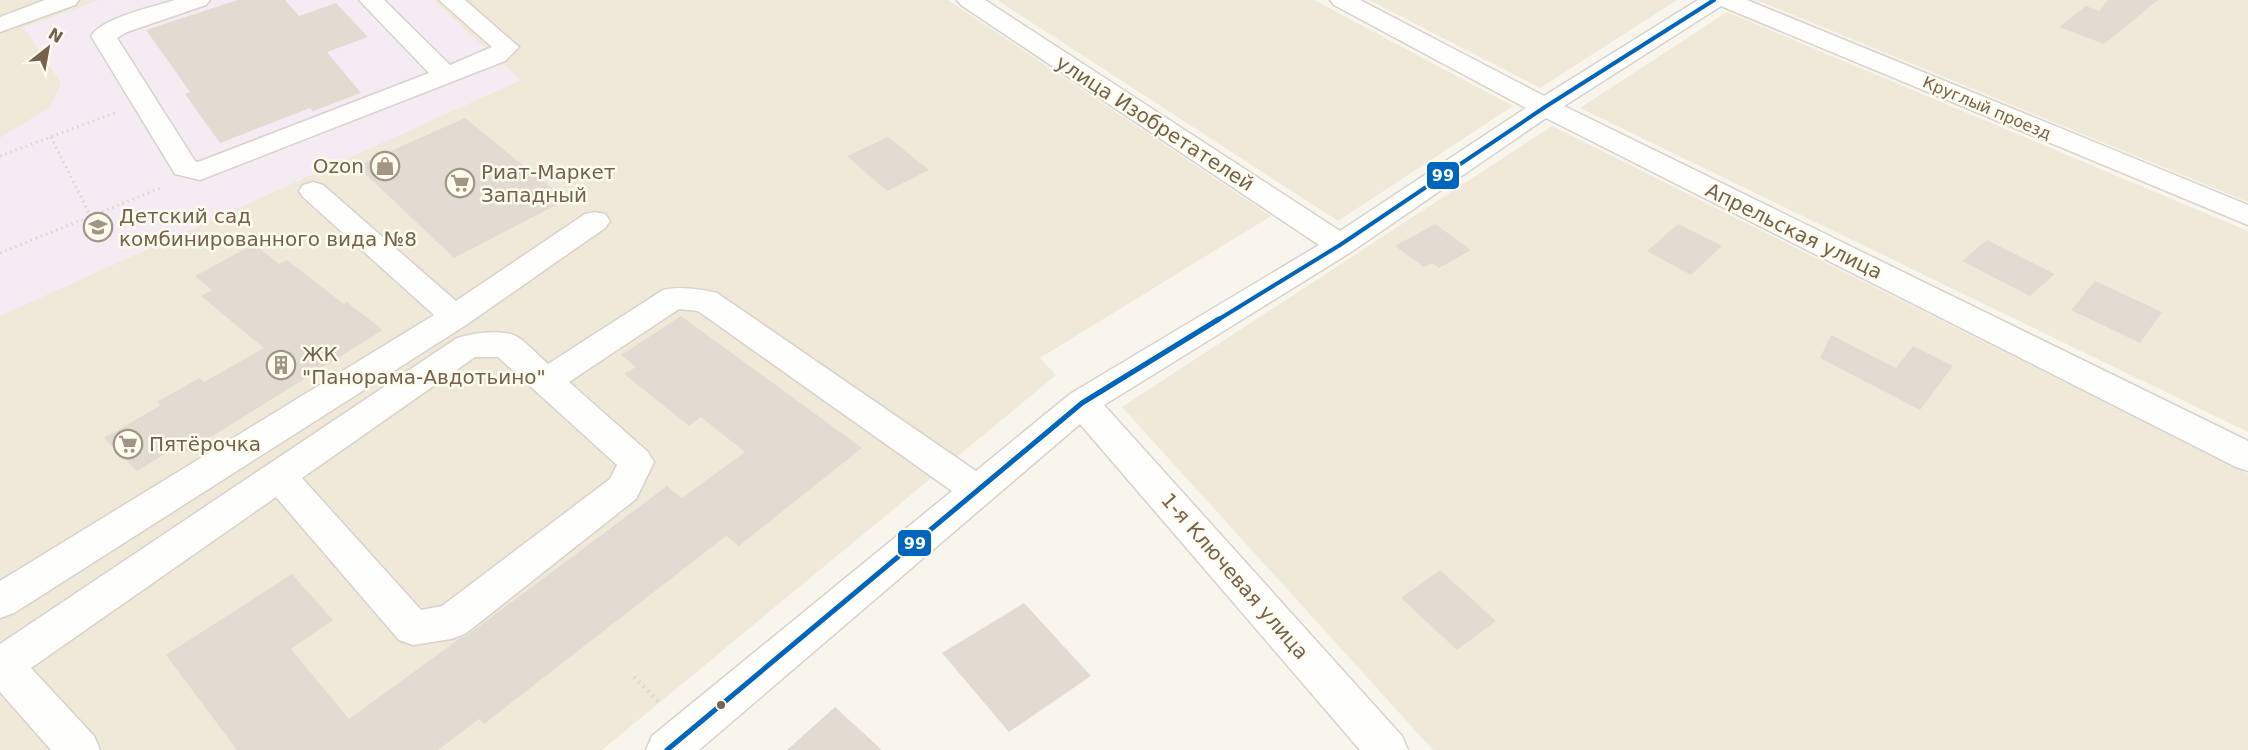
<svg xmlns="http://www.w3.org/2000/svg" width="2248" height="750" font-family="'DejaVu Sans',sans-serif">
<style>
.residential{fill:#f0e9da}
.education{fill:#f5ecf3}
.building{fill:#e2dbd1}
.lines{fill:none;stroke-linecap:round;stroke-linejoin:round}
.minor-casing{stroke:#d7d2cb;stroke-width:3}
.path-far1{stroke:#dad5d0;stroke-width:3;stroke-dasharray:1.5 4;stroke-linecap:butt}
.path{stroke:#dad5d0;stroke-width:4.5;stroke-dasharray:1.5 5;stroke-linecap:butt}
.minor{fill:#fefefc;fill-rule:evenodd}
.bus-1-far1-casing{stroke:#fefbef;stroke-width:8}
.bus-1-casing{stroke:#fefbef;stroke-width:10}
.bus-1-far1{stroke:#0065bd;stroke-width:4}
.bus-1{stroke:#0065bd;stroke-width:5}
.bus-dot{fill:#75614d;stroke:#fefbef;stroke-width:2}
.labels{text-anchor:middle;dominant-baseline:central;stroke-width:5;stroke-linejoin:round;paint-order:stroke}
.far-street-label{font-size:16px;fill:#75614d;stroke:#fefbef}
.street-label{font-size:20px;fill:#75614d;stroke:#fefbef}
.poi-label{font-size:20px;fill:#75614d;stroke:#fefbef;text-anchor:start}
.line-badge{stroke:#fefbef;stroke-width:2}
.badge-label{font-size:16px;text-anchor:middle;font-weight:bold;fill:#fff}
</style>
<rect width="100%" height="100%" fill="#f7f5ec"/>
<path class="residential" d="M0 0H948L1271 216 1040 358 1056 375 602 750H0Z
M997 0H1314L1513 106 1338 221Z
M1369 0H1677L1540 88Z
M1755 0H2248V202L1759 1Z
M1727 12 2248 231V432L1580 108Z
M1552 126 2248 474V750H1433L1122 407Z"/>
<path class="education" d="M100 0H433L521 80 0 316V138L50 107 61 83 24 27Z"/>
<path class="building" d="M237 0H285L299 16 336 3 368 37 327 52 361 93 313 111 310 108 220 143 185 94 190 92 146 30Z
M2108 0H2158L2104 44 2059 27 2086 6 2099 11Z
M465 118 566 200 454 258 357 166Z
M888 137 929 170 887 191 847 156Z
M1435 224 1471 250 1439 268 1432 263 1424 267 1395 246Z
M1678 224 1722 246 1691 275 1647 251Z
M1987 240 2055 274 2030 296 1962 261Z
M254 244 279 264 287 260 344 304 347 302 383 330 185 453 178 446 137 471 104 438 161 405 157 402 199 378 204 382 264 348 201 296 212 290 195 276Z
M2095 281 2162 312 2140 343 2071 310Z
M681 316 862 448 739 546 726 536 484 724 479 719 438 750H237L166 655 292 574 333 620 291 649 349 719 459 639 466 636 667 486 682 498 745 452 701 417 689 426 624 374 636 367 621 355Z
M1831 335 1896 368 1913 346 1953 366 1920 410 1820 358Z
M1440 570 1496 621 1457 650 1401 598Z
M1024 603 1091 676 1009 732 942 653Z
M835 707 882 750H787Z"/>
<g class="lines">
<g class="minor-casing">
<path id="minor" d="M45 0H79L75 5 0 32V17Z
M175 0H210L206 5 127 32 117 38 195 161 198 162 429 73 359 0H384L450 65 492 47 439 0H465L519 47 505 61 200 180 175 174 91 36C104 17 153 7 175 0Z
M957 0H985L1340 231 1526 108 1334 5 1330 0H1360L1544 96 1698 0H1747L2248 205V225L1721 6 1564 106 2248 441V471L2236 467 1546 118 1351 252 1104 405 1402 736 1408 750H1360L1080 424 699 750H646L652 736 952 491 698 311 679 309 569 382 648 452 654 462 636 499 465 634 451 639 413 645 399 640 276 497 31 668 94 736 100 750H51L0 692V644L457 338C473 333 504 328 519 338 529 345 538 355 548 364L663 290C680 286 700 289 717 293L976 471 1070 394 1319 245 961 5ZM475 357H498L617 465 610 479 442 606 421 610 302 478Z
M313 182 323 185 456 301 585 214 595 212 605 214 610 221 605 228 466 325 14 613 0 618V581L434 315 303 197 299 191 303 185Z"/>
</g>
<path class="path-far1" d="M51 137 91 217
M0 156 117 112
M0 253 163 187"/>
<path class="path" d="M634 677 661 704"/>
<use href="#minor" class="minor"/>
<g class="bus-1-far1-casing">
<path id="bus-1-far1" d="M1216 321 1340 245 1545 107 1714 0"/>
</g>
<g class="bus-1-casing">
<path id="bus-1" d="M667 750 1082 403 1219 319"/>
</g>
<use href="#bus-1-far1" class="bus-1-far1"/>
<use href="#bus-1" class="bus-1"/>
</g>
<defs>
<g id="shop-ring" transform="scale(1.5)"><circle r="9.5" fill="#fefbef" stroke="#a29585" stroke-width="1.5"/><path d="M-5-2.5h2.3a2.7 3.5 0 0 1 5.4 0H5L5.5 6h-11ZM-1.5-2.5h3a1.5 2.3 0 0 0-3 0Z" fill="#a29585"/></g>
<g id="supermarket-ring" transform="scale(1.5)"><circle r="9.5" fill="#fefbef" stroke="#a29585" stroke-width="1.5"/><path d="M-6-5.5h2.5l.6 2H6L4.5 2H-2.5L-4.4-4H-6ZM-1.5 3.2a1.3 1.3 0 1 0 .1 0ZM3 3.2a1.3 1.3 0 1 0 .1 0Z" fill="#a29585"/></g>
<g id="school-ring" transform="scale(1.5)"><circle r="9.5" fill="#fefbef" stroke="#a29585" stroke-width="1.5"/><path d="M0-5L7-2L0 1L-7-2ZM-4 1L0 2.5L4 1V4Q0 6-4 4Z" fill="#a29585"/></g>
<g id="building-ring" transform="scale(1.5)"><circle r="9.5" fill="#fefbef" stroke="#a29585" stroke-width="1.5"/><path d="M-4-6H4V6H1V3H-1V6H-4ZM-2.5-4.3h1.7v1.8h-1.7ZM.8-4.3h1.7v1.8H.8ZM-2.5-1h1.7V.8h-1.7ZM.8-1h1.7V.8H.8Z" fill="#a29585"/></g>
</defs>
<g fill-rule="evenodd">
<use href="#shop-ring" x="385" y="166"/>
<use href="#supermarket-ring" x="460" y="183"/>
<use href="#school-ring" x="98" y="227"/>
<use href="#building-ring" x="281" y="365"/>
<use href="#supermarket-ring" x="128" y="444"/>
</g>
<circle class="bus-dot" cx="721" cy="705" r="5"/>
<g class="labels">
<g class="far-street-label">
<text transform="translate(1987 108) rotate(23)">Круглый проезд</text>
</g>
<g class="street-label">
<text transform="translate(1155 123) rotate(33)">улица Изобретателей</text>
<text transform="translate(1794 231) rotate(26)">Апрельская улица</text>
<text transform="translate(1235 576) rotate(49)">1-я Ключевая улица</text>
</g>
<g class="poi-label">
<text x="364" y="166" text-anchor="end">Ozon</text>
<text x="481" y="172">Риат-Маркет<tspan x="481" dy="23">Западный</tspan></text>
<text x="119" y="216">Детский сад<tspan x="119" dy="23">комбинированного вида №8</tspan></text>
<text x="302" y="354">ЖК<tspan x="302" dy="23">"Панорама-Авдотьино"</tspan></text>
<text x="149" y="444">Пятёрочка</text>
</g>
</g>
<g class="line-badge">
<rect x="1426" y="161" width="34" height="29" rx="6" fill="#0065bd"/>
<rect x="897" y="529" width="35" height="28" rx="6" fill="#0065bd"/>
</g>
<g class="badge-label">
<text x="1443" y="181">99</text>
<text x="915" y="549">99</text>
</g>
<g transform="translate(48 48) rotate(31)" stroke="#fefbef" stroke-width="4.5" paint-order="stroke">
<path d="M0-4.5L10 22L0 15L-10 22Z" fill="#75614d"/>
<text y="-9" font-size="16" font-weight="bold" text-anchor="middle" fill="#75614d">N</text>
</g>
</svg>
